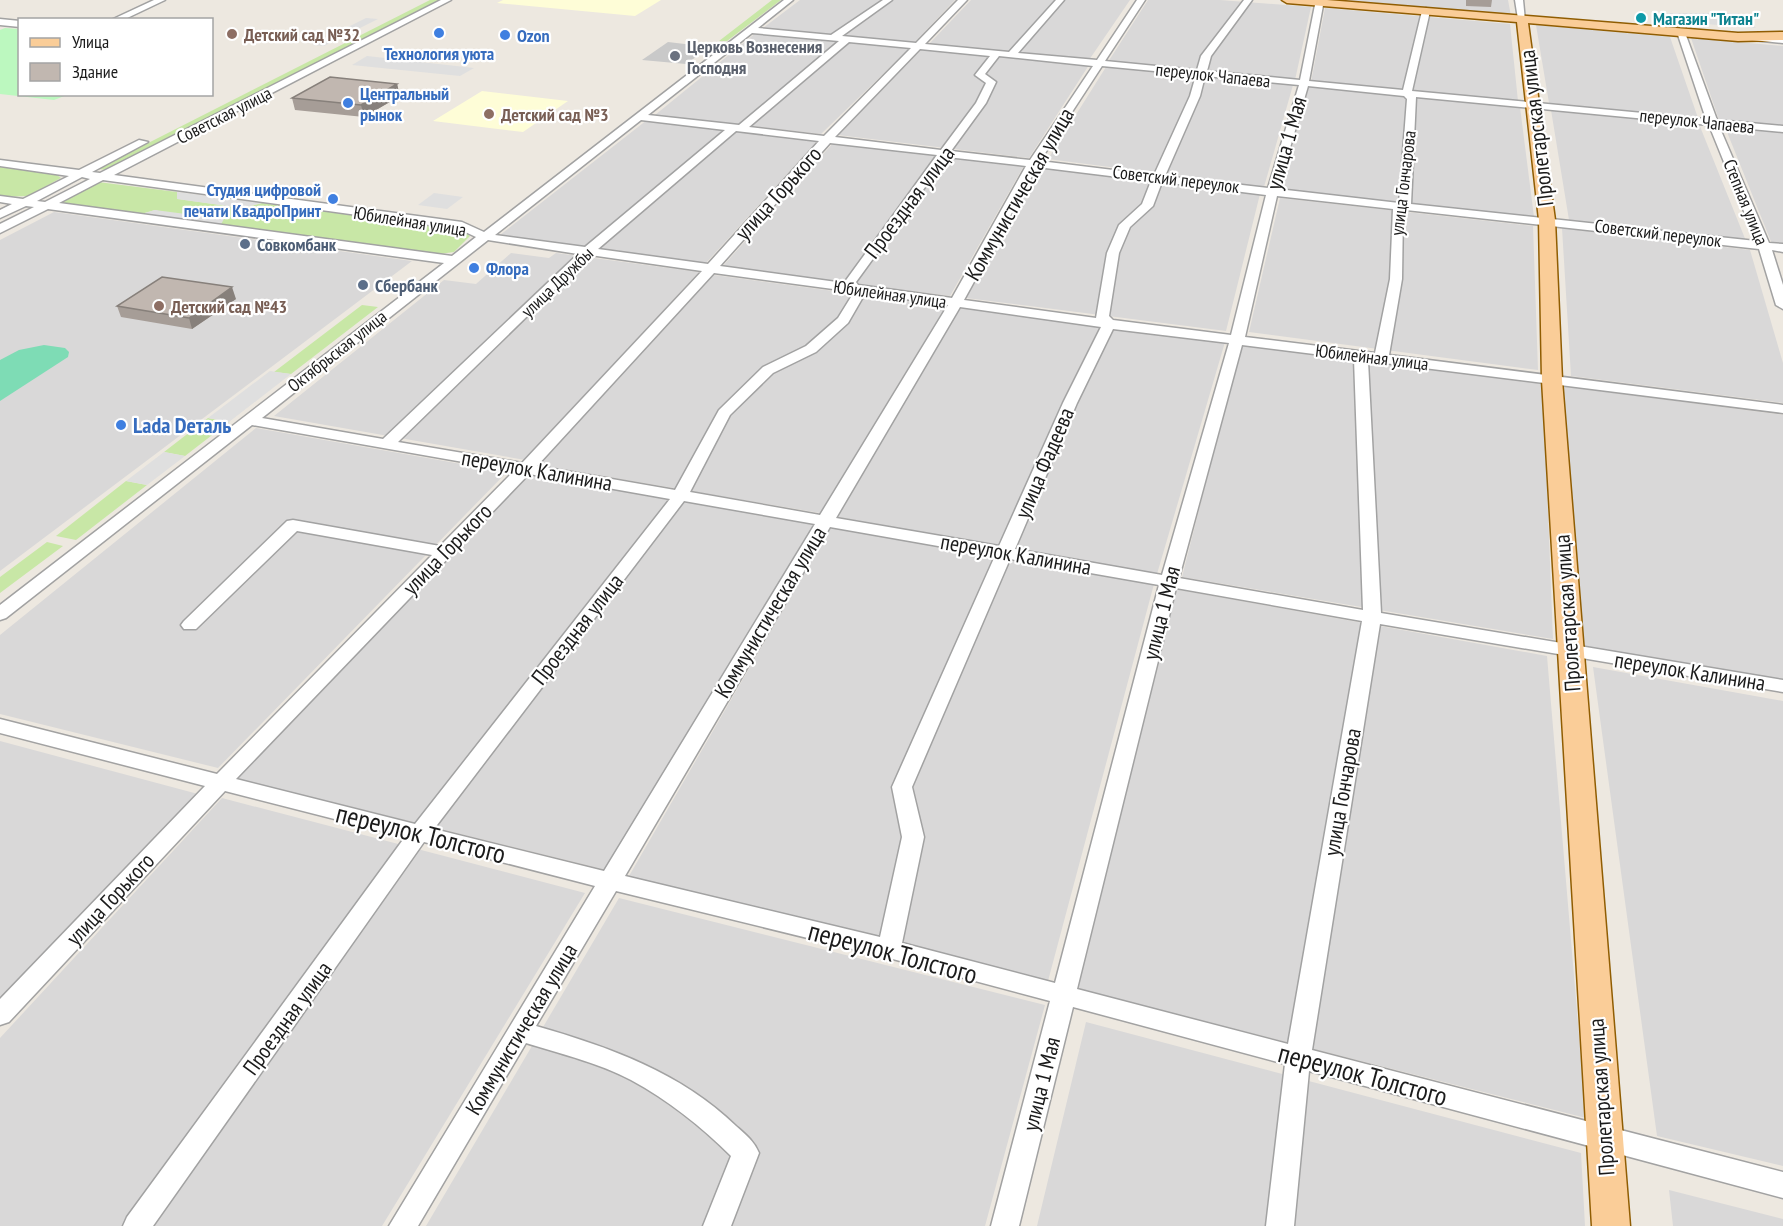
<svg xmlns="http://www.w3.org/2000/svg" width="1783" height="1226" font-family="'PT Sans Narrow',sans-serif">
<style>
.residential{fill:#d9d8d8}
.education{fill:#fefdd7}
.religious{fill:#c9c9c9}
.grass{fill:#c8e7a6}
.park{fill:#bcf8bf}
.pitch{fill:#7edcb5}
.parking{fill:#dfdfdf}
.lines{fill:none;stroke-linecap:round;stroke-linejoin:round}
.minor-casing{stroke:#a2a2a2;stroke-width:3}
.major-casing{stroke:#905d02;stroke-width:3}
.minor{fill:#fff;fill-rule:evenodd}
.major{fill:#facd98;fill-rule:evenodd}
.wall{fill:#a69d97}
.shaded-wall{fill:#87807b}
.building{fill:#c1b7b0;stroke:#87807b;stroke-width:1.5}
.culture-dot{fill:#0f9aa8;stroke:#fff;stroke-width:2}
.shop-dot{fill:#3f7fe0;stroke:#fff;stroke-width:2}
.education-dot{fill:#8d6e63;stroke:#fff;stroke-width:2}
.worship-dot{fill:#6b7280;stroke:#fff;stroke-width:2}
.service-dot{fill:#5c6f8a;stroke:#fff;stroke-width:2}
.labels{text-anchor:middle;dominant-baseline:central;stroke-width:4.5;stroke-linejoin:round;paint-order:stroke}
.far-culture-label{font-size:18px;font-weight:bold;fill:#0d838f;stroke:#fff;text-anchor:start}
.far-education-label{font-size:18px;font-weight:bold;fill:#785e54;stroke:#fff;text-anchor:start}
.far-shop-label{font-size:18px;font-weight:bold;fill:#366cbe;stroke:#fff;text-anchor:start}
.far-worship-label{font-size:18px;font-weight:bold;fill:#5b616d;stroke:#fff;text-anchor:start}
.far-street-label{font-size:18px;fill:#1b1b1b;stroke:#fff}
.far-service-label{font-size:18px;font-weight:bold;fill:#4e5e75;stroke:#fff;text-anchor:start}
.street-label{font-size:22px;fill:#1b1b1b;stroke:#fff}
.shop-label{font-size:22px;font-weight:bold;fill:#366cbe;stroke:#fff;text-anchor:start}
.near-street-label{font-size:27px;fill:#1b1b1b;stroke:#fff}
</style>
<rect width="100%" height="100%" fill="#ede8e0"/>
<path class="residential" d="M800 0H955L914 43 763 28Z
M971 0H1130L1089 60 929 44Z
M1148 0H1220L1311 7 1295 80 1108 62Z
M1508 0 1511 16 1330 1V0Z
M1325 8 1510 24 1518 101 1311 82Z
M1536 25 1670 37 1698 118 1549 103Z
M757 32 911 47 821 134 655 115Z
M1691 38 1783 46V126L1719 120Z
M922 49 1089 65 1029 158 838 135Z
M1106 67 1293 85 1264 187 1048 159Z
M1309 87 1520 107 1534 217 1280 189Z
M1551 110 1699 124 1746 241 1569 220Z
M647 120 819 139 705 264 500 235Z
M1725 127 1783 132V245L1772 244Z
M834 142 1025 164 950 296 722 267Z
M1040 166 1260 194 1226 331 966 298Z
M1280 198 1533 226 1538 370 1249 332Z
M54 212 412 261 0 571V240Z
M1562 228 1750 250 1783 363V403L1571 376Z
M511 253 549 258 556 253 699 272 525 460 274 416 444 280 476 284Z
M714 275 946 306 820 513 538 465Z
M960 307 1225 342 1157 574 838 517Z
M1241 344 1543 384 1553 639 1182 577Z
M1560 386 1783 415V684L1577 647Z
M256 428 507 472 218 768 0 714V635Z
M529 473 815 524 606 870 235 778Z
M831 527 1154 584 1048 981 629 876Z
M1174 589 1547 656 1586 1118 1077 989Z
M1593 667 1783 701V1166L1657 1136Z
M0 741 198 794 0 1000Z
M222 798 585 893 382 1226H0V1038Z
M619 898 1045 1005 985 1226H426Z
M1086 1022 1581 1153 1585 1226H1037Z
M1669 1190 1783 1219V1226H1673Z"/>
<path class="education" d="M503 0H661L635 16 497 3Z
M482 91 568 101 523 132 433 121Z"/>
<path class="religious" d="M668 42 710 47 686 64 642 60Z"/>
<path class="grass" d="M430 0H443L109 170 97 169Z
M772 0H781L727 41H719Z
M0 167 57 175 61 178 28 196 0 197Z
M98 182 177 192 178 199 242 208 262 203 462 230 470 236 454 252 432 255 220 226 155 210 138 215 56 203Z
M362 305 378 307 291 374 274 372Z
M208 418 229 422 185 456 164 452Z
M126 481 147 485 76 540 56 536Z
M47 542 63 546 0 593V577Z"/>
<path class="park" d="M5 28 19 29 20 94 67 95 54 100 0 94V30Z"/>
<path class="pitch" d="M44 345 65 348 69 352 68 357 0 401V360L19 350Z"/>
<path class="parking" d="M1657 13H1738L1756 28 1667 21Z
M366 18 378 19 324 46 312 45Z
M367 56 474 68 460 76 352 65Z
M177 192 262 203 242 208 177 199Z
M434 193 463 197 447 209 418 205Z
M155 210 224 219 220 226 138 215Z
M270 371 291 374 229 422 208 418Z
M164 452 185 456 147 485 126 481Z"/>
<g class="lines">
<g class="minor-casing">
<path id="minor" d="M154 0H165L123 20H111Z
M441 0H451L114 175 462 222 484 232 784 0H793L758 28 831 35 883 0H892L842 36 916 43 958 0H967L925 44 1009 52 1056 0H1064L1018 53 1097 60 1137 0H1145L1105 61 1197 70 1201 56 1244 0H1252L1211 56 1207 71 1300 80 1316 0H1324L1309 81 1403 90 1422 11 1426 8 1430 11 1412 91 1706 119 1677 32 1684 30 1717 120 1783 126V132L1719 126 1769 243 1783 244V252L1772 250 1783 285V309L1776 305 1759 249 1406 210 1403 212 1402 279 1389 355 1783 405V413L1368 361 1381 613 1783 680V692L1380 624 1312 1050 1783 1172V1198L1309 1071 1294 1226H1266L1285 1064 1073 1007 1019 1226H991L1050 1001 889 958 616 891 536 1026C609 1047 680 1072 736 1126 745 1134 754 1141 759 1153L731 1226H703L731 1156C702 1127 668 1100 631 1080 599 1063 561 1054 526 1043L418 1226H389L595 886 424 842 153 1226H123L127 1217 405 837 225 791 9 1022 0 1025V999L205 786 0 733V719L217 774 432 555 297 531 196 629H184L181 625 184 621 287 521 293 520 440 546 514 471 252 425 6 618 0 620V605L444 263 48 209 0 233V224L34 207 26 206 0 218V210L12 204 0 202V196L23 199 69 176 0 166V160L79 170 139 140 148 142 92 172 100 173ZM752 33 839 41 739 125 648 115ZM849 42 911 48 824 136 749 127ZM920 49 990 56 975 75 986 83 976 103 941 150 835 137ZM999 56 1093 66 1030 160 951 151 986 103 996 82 985 74ZM1102 66 1196 75 1190 96 1154 175 1040 161ZM1205 76 1299 85 1268 188 1165 176 1200 96ZM1308 86 1404 96 1407 99 1399 203 1278 189ZM1416 97 1709 125 1756 241 1411 204ZM641 120 725 130 585 247 495 235ZM736 131 819 141 708 264 598 249ZM830 143 937 155 844 283 720 266ZM947 157 1026 166 952 298 858 285 856 282ZM1037 167 1151 181 1142 204 1119 225 1107 253 1096 318 964 300ZM82 177 90 179 45 202 37 201ZM103 180 459 229 476 237 452 256 59 203ZM1162 182 1266 195 1231 335 1113 320 1109 316 1119 253 1130 227 1153 206ZM1277 196 1393 209 1390 279 1375 353 1245 337ZM488 240 578 254 383 439 262 418ZM590 255 702 271 522 463 398 442ZM714 273 848 291 851 297 838 318 806 346 763 367 719 410 675 490 537 466ZM862 293 948 305 820 515 690 492 730 415 773 373 816 352 848 323 863 297ZM960 307 1101 327 1063 403 999 546 836 518ZM1113 329 1229 343 1162 575 1015 549 1077 403ZM1242 345 1354 359 1363 610 1179 578ZM529 474 670 499 415 824 236 779ZM684 501 815 524 604 871 434 829ZM830 527 995 556 892 787 902 837 880 937 625 876ZM1010 559 1159 585 1055 983 902 943 924 837 912 787ZM1176 588 1362 621 1288 1044 1077 989Z
M1515 0H1523L1525 21 1518 19Z
M0 19 20 21V27L0 25Z
M1755 35 1783 37V43L1752 40V36Z"/>
</g>
<g class="major-casing">
<path id="major" d="M1282 0H1327L1738 33 1783 32V40L1738 41 1528 23 1555 220 1562 380 1630 1226H1592L1542 380 1539 220 1517 22 1287 3Z"/>
</g>
<use href="#minor" class="minor"/>
<use href="#major" class="major"/>
</g>
<path class="wall" d="M1466 0H1492L1491 7 1466 6Z
M397 84 400 96 364 117 295 110 292 98Z
M236 299 192 329 121 317 117 306Z"/>
<path class="shaded-wall" d="M397 84 400 96 364 117 361 105Z
M232 287 236 299 192 329 189 318Z"/>
<path class="building" d="M330 77 397 84 361 105 292 98Z
M162 277 232 287 189 318 117 306Z"/>
<circle class="culture-dot" cx="1641" cy="18" r="6"/>
<g class="shop-dot">
<circle cx="439" cy="33" r="6"/>
<circle cx="505" cy="35" r="6"/>
<circle cx="348" cy="103" r="6"/>
<circle cx="333" cy="199" r="6"/>
<circle cx="474" cy="268" r="6"/>
<circle cx="121" cy="425" r="6"/>
</g>
<g class="education-dot">
<circle cx="232" cy="34" r="6"/>
<circle cx="489" cy="114" r="6"/>
<circle cx="159" cy="306" r="6"/>
</g>
<circle class="worship-dot" cx="675" cy="56" r="6"/>
<g class="service-dot">
<circle cx="245" cy="244" r="6"/>
<circle cx="363" cy="285" r="6"/>
</g>
<g class="labels">
<g class="far-culture-label">
<text x="1653" y="18">Магазин "Титан"</text>
</g>
<g class="far-education-label">
<text x="244" y="34">Детский сад №32</text>
<text x="501" y="114">Детский сад №3</text>
<text x="171" y="306">Детский сад №43</text>
</g>
<g class="far-shop-label">
<text x="517" y="35">Ozon</text>
<text x="439" y="53" text-anchor="middle">Технология уюта</text>
<text x="360" y="93">Центральный<tspan x="360" dy="21">рынок</tspan></text>
<text x="321" y="189" text-anchor="end">Студия цифровой<tspan x="321" dy="21">печати КвадроПринт</tspan></text>
<text x="486" y="268">Флора</text>
</g>
<g class="far-worship-label">
<text x="687" y="46">Церковь Вознесения<tspan x="687" dy="21">Господня</tspan></text>
</g>
<g class="far-street-label">
<text transform="translate(1213 75) rotate(6)">переулок Чапаева</text>
<text transform="translate(224 115) rotate(-27)">Советская улица</text>
<text transform="translate(1697 121) rotate(6)">переулок Чапаева</text>
<text transform="translate(1176 179) rotate(7)">Советский переулок</text>
<text transform="translate(1403 183) rotate(-83)">улица Гончарова</text>
<text transform="translate(1746 202) rotate(68)">Степная улица</text>
<text transform="translate(410 221) rotate(9)">Юбилейная улица</text>
<text transform="translate(1658 233) rotate(7)">Советский переулок</text>
<text transform="translate(557 282) rotate(-44)">улица Дружбы</text>
<text transform="translate(890 294) rotate(8)">Юбилейная улица</text>
<text transform="translate(337 351) rotate(-38)">Октябрьская улица</text>
<text transform="translate(1372 357) rotate(7)">Юбилейная улица</text>
</g>
<g class="far-service-label">
<text x="257" y="244">Совкомбанк</text>
<text x="375" y="285">Сбербанк</text>
</g>
<g class="street-label">
<text transform="translate(1536 128) rotate(-97)">Пролетарская улица</text>
<text transform="translate(1286 143) rotate(-74)">улица 1 Мая</text>
<text transform="translate(778 193) rotate(-48)">улица Горького</text>
<text transform="translate(1019 194) rotate(-60)">Коммунистическая улица</text>
<text transform="translate(909 202) rotate(-53)">Проездная улица</text>
<text transform="translate(1044 463) rotate(-67)">улица Фадеева</text>
<text transform="translate(537 470) rotate(10)">переулок Калинина</text>
<text transform="translate(447 549) rotate(-46)">улица Горького</text>
<text transform="translate(1016 554) rotate(10)">переулок Калинина</text>
<text transform="translate(770 612) rotate(-59)">Коммунистическая улица</text>
<text transform="translate(1161 613) rotate(-76)">улица 1 Мая</text>
<text transform="translate(1567 613) rotate(-94)">Пролетарская улица</text>
<text transform="translate(577 629) rotate(-52)">Проездная улица</text>
<text transform="translate(1690 671) rotate(9)">переулок Калинина</text>
<text transform="translate(1342 792) rotate(-80)">улица Гончарова</text>
<text transform="translate(110 899) rotate(-47)">улица Горького</text>
<text transform="translate(287 1018) rotate(-54)">Проездная улица</text>
<text transform="translate(521 1029) rotate(-59)">Коммунистическая улица</text>
<text transform="translate(1041 1084) rotate(-76)">улица 1 Мая</text>
<text transform="translate(1601 1097) rotate(-94)">Пролетарская улица</text>
</g>
<g class="shop-label">
<text x="133" y="425">Lada Dеталь</text>
</g>
<g class="near-street-label">
<text transform="translate(421 833) rotate(14)">переулок Толстого</text>
<text transform="translate(893 952) rotate(15)">переулок Толстого</text>
<text transform="translate(1363 1074) rotate(15)">переулок Толстого</text>
</g>
</g>
<rect x="18" y="18" width="195" height="78" fill="#ffffff" stroke="#a4a4a4" stroke-width="1.5"/>
<rect x="30" y="38" width="30" height="9" fill="#facd98" stroke="#a4a4a4" stroke-width="1.5"/>
<text x="72" y="48" font-size="18" fill="#1b1b1b">Улица</text>
<rect x="30" y="63" width="30" height="18" fill="#c1b7b0" stroke="#a4a4a4" stroke-width="1.5"/>
<text x="72" y="78" font-size="18" fill="#1b1b1b">Здание</text>
</svg>
